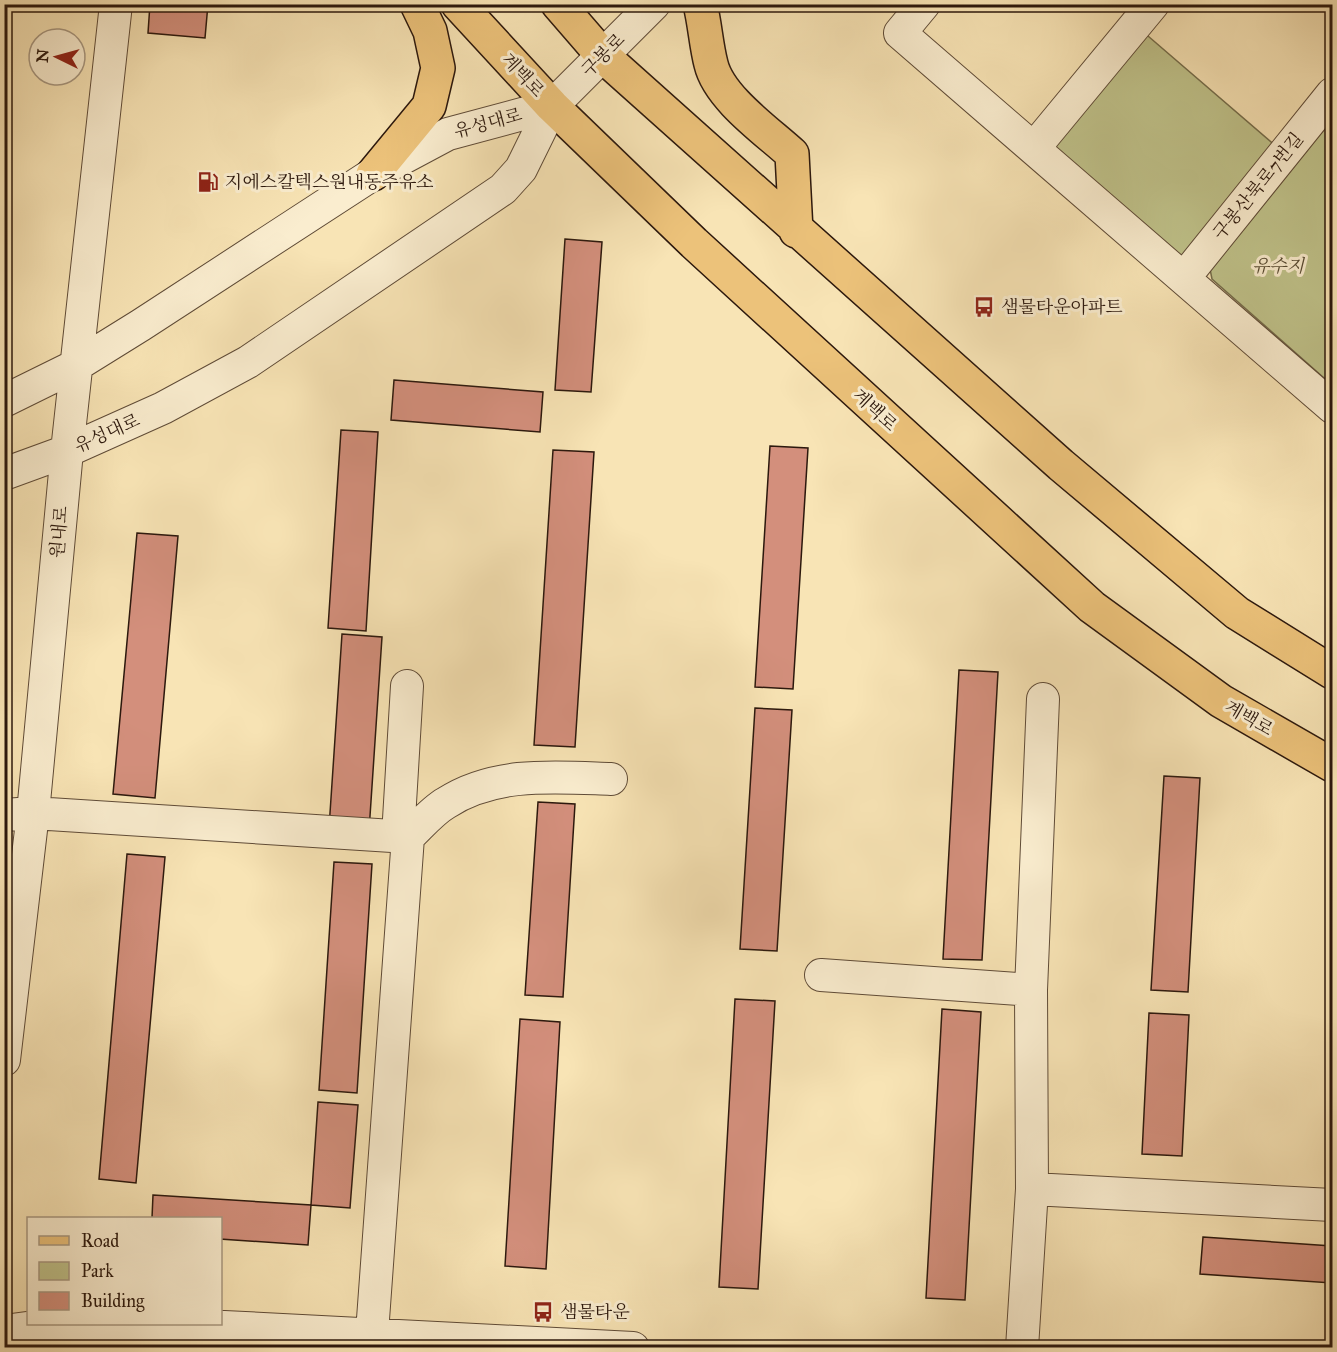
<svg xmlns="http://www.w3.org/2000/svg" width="1337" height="1352" font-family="'IM FELL Great Primer','Noto Serif KR',serif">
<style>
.green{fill:#c0c38b;stroke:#766e4c;stroke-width:1.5}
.building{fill:#d38f7c;stroke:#2c180d;stroke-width:1.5}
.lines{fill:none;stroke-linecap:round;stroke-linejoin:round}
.minor-casing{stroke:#5f4b37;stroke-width:34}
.major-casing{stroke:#2c180d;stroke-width:36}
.minor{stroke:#faedcf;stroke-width:32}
.major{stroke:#ecc27a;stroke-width:33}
.labels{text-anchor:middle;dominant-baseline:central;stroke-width:6;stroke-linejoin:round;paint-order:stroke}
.street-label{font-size:18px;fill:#2c180d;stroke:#faedcf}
.poi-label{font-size:18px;fill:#2c180d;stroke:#faedcf;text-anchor:start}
.park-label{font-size:18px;font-style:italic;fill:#584b33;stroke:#faedcf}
</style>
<rect width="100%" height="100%" fill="#f8e4b5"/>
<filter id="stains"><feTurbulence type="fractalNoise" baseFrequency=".00333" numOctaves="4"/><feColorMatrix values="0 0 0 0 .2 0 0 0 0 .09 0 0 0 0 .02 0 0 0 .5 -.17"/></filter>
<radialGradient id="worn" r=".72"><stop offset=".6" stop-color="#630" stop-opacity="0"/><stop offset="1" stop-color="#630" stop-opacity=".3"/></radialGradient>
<path class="green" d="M1141 30 1278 148 1187 263 1048 150Z
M1332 120V385L1212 279 1209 264Z"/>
<path class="building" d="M150 4H208L205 38 148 33Z
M565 239 602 242 591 392 555 390Z
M394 380 543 392 540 432 391 420Z
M341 430 378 432 366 631 328 628Z
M770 446 808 448 793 689 755 687Z
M553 450 594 452 575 747 534 745Z
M137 533 178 536 155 798 113 794Z
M342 634 382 637 369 831 329 828Z
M959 670 998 672 982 960 943 959Z
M755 708 792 710 777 951 740 949Z
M1164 776 1200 778 1188 992 1151 990Z
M538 802 575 804 563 997 525 995Z
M127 854 165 857 136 1183 99 1179Z
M334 862 372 864 357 1093 319 1090Z
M735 999 775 1001 758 1289 719 1287Z
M942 1009 981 1012 965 1300 926 1298Z
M1149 1013 1189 1015 1182 1156 1142 1154Z
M520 1019 560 1022 546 1269 505 1266Z
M318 1102 358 1105 350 1208 311 1205Z
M153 1195 311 1205 308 1245 220 1239V1218H152Z
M1203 1237 1332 1246V1283L1200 1274Z"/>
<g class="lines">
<g class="minor-casing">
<path id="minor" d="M924 4 900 33 1332 407
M1034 148 1153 4
M1184 278 1332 94
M4 401 75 366 141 325 373 174 448 134 552 106
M4 474 67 451 163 408 248 362 503 189 521 169 552 106 654 4
M4 815 33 813 408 837
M398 836 407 686
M821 975 1031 990
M4 1060 33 813 67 451 116 4
M1032 1189 1332 1205
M4 1331 49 1325 224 1327 633 1348
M372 1333 408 837C420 826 432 811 446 803 495 771 556 777 611 779
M1022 1348 1032 1189 1031 990 1043 699"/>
</g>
<g class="major-casing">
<path id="major" d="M458 4 552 106 694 243 1092 607 1221 701 1332 765
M558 4 603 56 1061 465 1237 613 1332 672
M700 4C705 24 706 45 711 64 719 98 767 131 792 154L796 231
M373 174 429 106 438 68 430 31 417 4"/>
</g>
<use href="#minor" class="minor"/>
<use href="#major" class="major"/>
</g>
<defs>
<g id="fuel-bare" transform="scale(1.62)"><path d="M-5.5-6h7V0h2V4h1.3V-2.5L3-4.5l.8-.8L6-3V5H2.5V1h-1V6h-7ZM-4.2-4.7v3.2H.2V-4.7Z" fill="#8f2418" stroke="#faedcf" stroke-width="2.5" paint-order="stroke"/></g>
<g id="bus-bare" transform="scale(1.62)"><path d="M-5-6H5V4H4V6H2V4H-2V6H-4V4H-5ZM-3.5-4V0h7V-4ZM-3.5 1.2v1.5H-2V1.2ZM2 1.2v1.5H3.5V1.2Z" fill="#8f2418" stroke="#faedcf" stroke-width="2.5" paint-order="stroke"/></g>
</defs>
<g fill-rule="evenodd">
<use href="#fuel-bare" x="208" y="182"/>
<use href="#bus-bare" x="984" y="307"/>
<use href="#bus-bare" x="543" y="1312"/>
</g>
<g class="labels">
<g class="street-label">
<text transform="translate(603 55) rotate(-45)">구봉로</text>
<text transform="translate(523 75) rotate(47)">계백로</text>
<text transform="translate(488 123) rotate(-15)">유성대로</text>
<text transform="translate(1258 186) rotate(-51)">구봉산북로7번길</text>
<text transform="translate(875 410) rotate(43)">계백로</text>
<text transform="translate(107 433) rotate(-24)">유성대로</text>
<text transform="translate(59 532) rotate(-85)">원내로</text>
<text transform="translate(1249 718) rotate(30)">계백로</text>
</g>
<g class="poi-label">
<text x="225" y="182">지에스칼텍스원내동주유소</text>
<text x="1001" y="307">샘물타운아파트</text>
<text x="560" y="1312">샘물타운</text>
</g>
<g class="park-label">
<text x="1278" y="266">유수지</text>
</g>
</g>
<rect width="1337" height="1352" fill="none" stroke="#f8e4b5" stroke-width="24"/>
<rect x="6" y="6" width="1325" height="1340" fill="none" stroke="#2c180d" stroke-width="3"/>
<rect x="12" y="12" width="1313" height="1328" fill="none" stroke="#2c180d" stroke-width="1.5"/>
<rect x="27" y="1217" width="195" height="108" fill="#faedcf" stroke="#a89881" stroke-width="1.5"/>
<rect x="39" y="1236" width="30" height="9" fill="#ecc27a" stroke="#a89881" stroke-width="1.5"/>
<text x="81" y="1247" font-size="18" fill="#2c180d">Road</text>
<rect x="39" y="1262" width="30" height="18" fill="#c0c38b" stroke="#a89881" stroke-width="1.5"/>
<text x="81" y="1277" font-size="18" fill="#2c180d">Park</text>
<rect x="39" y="1292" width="30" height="18" fill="#d38f7c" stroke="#a89881" stroke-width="1.5"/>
<text x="81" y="1307" font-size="18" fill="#2c180d">Building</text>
<g transform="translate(57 57) rotate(275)"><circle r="28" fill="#faedcf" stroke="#a89881" stroke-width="1.5"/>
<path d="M0-4.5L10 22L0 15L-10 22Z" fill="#8f2418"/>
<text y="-9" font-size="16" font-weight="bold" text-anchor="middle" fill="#2c180d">N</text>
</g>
<rect width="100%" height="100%" filter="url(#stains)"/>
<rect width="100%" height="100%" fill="url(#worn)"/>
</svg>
